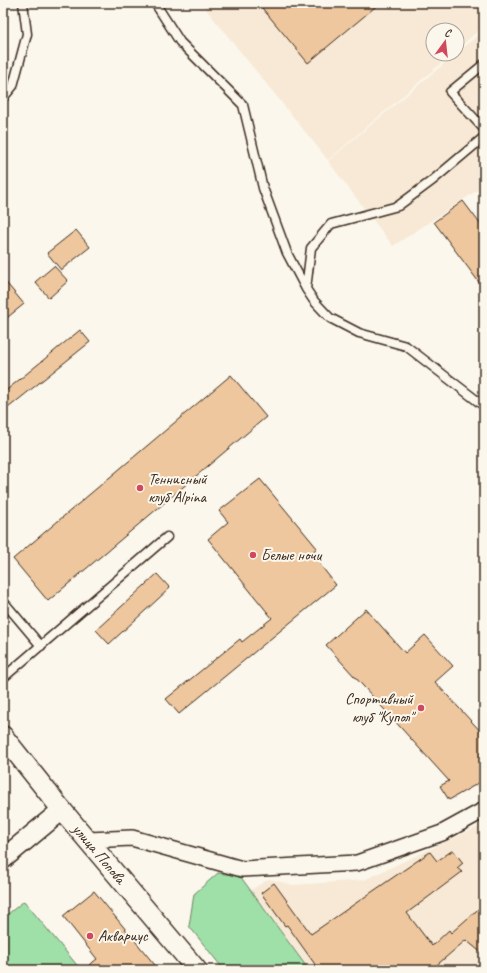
<svg xmlns="http://www.w3.org/2000/svg" width="487" height="973" font-family="Caveat,sans-serif">
<style>
.built{fill:#f7e9d5}
.green{fill:#9fdfa8;stroke:#6d8463}
.building{fill:#eec79e;stroke:#3b2a1e}
.lines{fill:none;stroke-linecap:round;stroke-linejoin:round}
.service-casing{stroke:#3b2a1e;stroke-width:11}
.minor-casing{stroke:#3b2a1e;stroke-width:18}
.tertiary-casing{stroke:#3b2a1e;stroke-width:22}
.service{stroke:#fbf7ec;stroke-width:8}
.minor{stroke:#fbf7ec;stroke-width:15}
.tertiary{stroke:#fbf7ec;stroke-width:19}
.poi-dot{fill:#d1495b;stroke:#fbf7ec;stroke-width:1.5}
.labels{text-anchor:middle;dominant-baseline:central;stroke-width:4;stroke-linejoin:round;paint-order:stroke}
.poi-label{font-size:16px;fill:#3b2a1e;stroke:#fbf7ec;text-anchor:start}
.street-label{font-size:16px;fill:#3b2a1e;stroke:#fbf7ec}
</style>
<rect width="100%" height="100%" fill="#fbf7ec"/>
<filter id="ink" filterUnits="userSpaceOnUse"><feTurbulence type="fractalNoise" baseFrequency=".025" numOctaves="2"/><feDisplacementMap in="SourceGraphic" scale="8" xChannelSelector="R" yChannelSelector="G"/><feConvolveMatrix kernelMatrix="1 2 1 2 8 2 1 2 1" color-interpolation-filters="sRGB"/></filter>
<g filter="url(#ink)">
<path class="built" d="M201 3H484V26L457 49V30H433V54H452L328 160Z
M484 30V186L393 246 328 161Z
M484 824V970H310L251 890 269 879 293 885 364 880Z"/>
<path class="green" d="M218 873 240 876 309 970H224L189 926 194 894Z
M24 901 81 970H8L3 965V918Z"/>
<path class="building" d="M258 3H380L308 63Z
M463 201 484 229V289L434 222Z
M76 230 90 247 61 270 47 253Z
M54 266 68 281 49 298 35 282Z
M3 279 24 304 3 321Z
M80 330 90 342 3 412V393Z
M231 375 266 417 48 601 13 559Z
M260 479 317 548 311 553 336 585 179 714 166 699 240 639 242 642 272 618 208 539 228 522 219 511Z
M157 574 170 588 109 644 96 630Z
M366 609 405 653 425 635 453 666 435 682 484 735V780L449 800 440 786 449 781 326 645Z
M453 850 463 863 457 868 462 872 407 913 432 946 449 930 451 933 484 904V955L466 940 431 970H319L287 925 285 926 261 893 274 883 311 934 430 852 437 861Z
M94 891 159 970H83L97 959 63 916Z"/>
<g class="lines">
<g class="service-casing">
<path id="service" d="M155 3 180 42 243 105 263 188 287 253 306 289
M484 64 450 92 484 129
M3 98 13 86 27 34 23 3
M484 137 433 180 398 206 331 224 311 248 306 289 314 301 330 318 359 333 406 346 484 406
M3 601 41 646
M3 678 167 537"/>
</g>
<g class="minor-casing">
<path id="minor" d="M89 840 132 838 242 869 357 863 442 833 484 810"/>
</g>
<g class="tertiary-casing">
<g id="tertiary">
<path id="s1" d="M3 736 62 810 197 970"/>
<path d="M3 859 62 810"/>
</g>
</g>
<use href="#service" class="service"/>
<use href="#minor" class="minor"/>
<use href="#tertiary" class="tertiary"/>
</g>
</g>
<g class="poi-dot">
<circle cx="140" cy="488" r="4"/>
<circle cx="253" cy="555" r="4"/>
<circle cx="421" cy="708" r="4"/>
<circle cx="90" cy="936" r="4"/>
</g>
<g class="labels">
<g class="poi-label">
<text x="148" y="479">Теннисный<tspan x="148" dy="18">клуб Alpina</tspan></text>
<text x="261" y="555">Белые ночи</text>
<text x="413" y="699" text-anchor="end">Спортивный<tspan x="413" dy="18">клуб "Купол"</tspan></text>
<text x="98" y="936">Аквариус</text>
</g>
<g class="street-label">
<text stroke="none"><textPath href="#s1" startOffset="152">улица Попова</textPath></text>
</g>
</g>
<rect width="487" height="973" fill="none" stroke="#fbf7ec" stroke-width="16"/>
<rect x="8" y="8" width="471" height="957" fill="none" stroke="#3b2a1e" stroke-width="1.5" filter="url(#ink)"/>
<g transform="translate(445 42) rotate(15)"><circle r="19" fill="#fbf7ec" stroke="#aea59a"/>
<path d="M0-3L7 15L0 10L-7 15Z" fill="#d1495b"/>
<text y="-6" font-size="11" font-weight="bold" text-anchor="middle" fill="#3b2a1e">С</text>
</g>
</svg>
